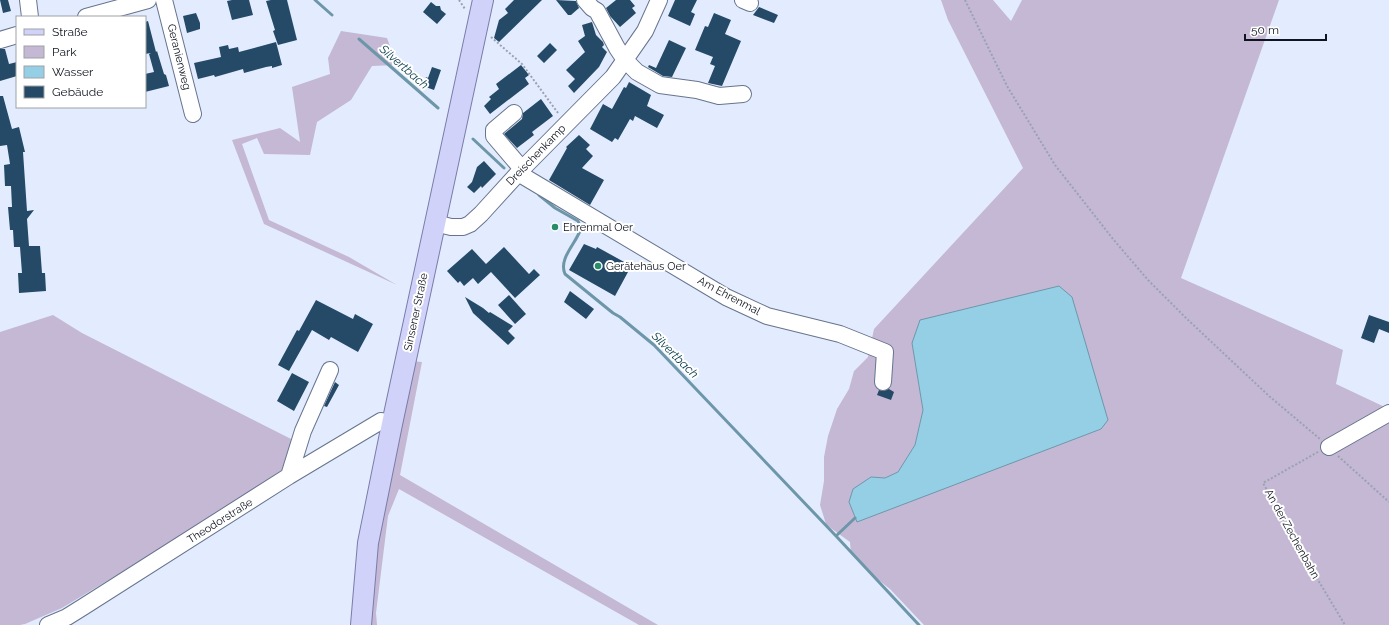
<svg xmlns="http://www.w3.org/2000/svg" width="1389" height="625" font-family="Raleway,sans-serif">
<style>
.green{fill:#c4b8d5;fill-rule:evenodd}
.water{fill:#95cfe5;stroke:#6d97a9}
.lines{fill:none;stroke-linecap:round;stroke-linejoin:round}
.stream{stroke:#6d97a9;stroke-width:3}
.building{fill:#244a67}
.minor-casing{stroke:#66748e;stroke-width:18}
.major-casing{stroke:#7a7caa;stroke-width:22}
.path{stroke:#9aa2b1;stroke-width:2;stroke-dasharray:2 2;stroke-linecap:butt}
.minor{stroke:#fff;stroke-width:16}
.major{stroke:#d1d2f9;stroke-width:20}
.poi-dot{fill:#298d68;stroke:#fff;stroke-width:1.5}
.labels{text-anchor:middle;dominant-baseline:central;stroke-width:4;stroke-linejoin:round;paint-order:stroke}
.street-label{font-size:11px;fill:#0f141e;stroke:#fff}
.poi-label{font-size:11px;fill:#0f141e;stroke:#fff;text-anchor:start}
.water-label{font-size:12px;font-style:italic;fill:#073b4b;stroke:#fff}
</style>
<rect width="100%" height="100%" fill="#e3ecfe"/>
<path class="green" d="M941 0H993L1011 21 1022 0H1279L1181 278 1343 350 1336 384 1389 409V625H924L890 589 871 574 866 567 851 554 850 542 832 529 826 524 820 505 824 481V457L828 436 837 409 849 389 854 371 868 357 874 329 1023 168 948 20ZM912 343 1101 429 857 521 849 502 871 477 885 478 898 472 915 445 923 410Z
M341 31 387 38 397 65 372 66 351 100 317 122 310 155 264 154 257 138 242 144 269 220 349 257 397 285 264 224 232 140 280 128 300 142 292 87 330 74 328 58Z
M53 315 82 333 303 445V463L62 608 25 624 20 625H0V332Z
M412 361 422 362 400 475 658 625H639L399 489 388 516 376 613 377 625H368L374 542Z"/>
<path class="water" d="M1059 286 1072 297 1108 420 1101 429 857 522 849 502 853 489 871 477 885 478 898 472 915 445 923 410 912 343 920 320Z"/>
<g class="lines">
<path class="stream" d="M315 0 332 15
M359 39 438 108
M473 139 504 168
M539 195 555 208 578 221 581 228C577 243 558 258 565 274L608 309 613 313 620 317 654 345 836 536 919 625
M836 536 855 518"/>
</g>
<path class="building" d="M0 0H8L11 11 3 13Z
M232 0H249L253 15 232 20 227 1Z
M271 0H287L297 40 278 45 273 31 275 30 266 1Z
M514 0H542L499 42 494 38 499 20 508 13 505 9Z
M556 0 576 1 579 8 571 15H568Z
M616 0H630L635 6 632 8 636 13 620 27 610 16 606 8Z
M675 0H697L691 12 695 14 690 26 668 16Z
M431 2 436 6H440L441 10 446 14 437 24 423 12Z
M759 7 778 15 774 23 753 15Z
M196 13 200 23V29L187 33 183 16Z
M714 13 731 20 725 34 741 41 722 86 708 83 715 66 710 64 713 57 695 50 705 26 708 27Z
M148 21 156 52 157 51 164 74 166 75 169 86 145 92V74L154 72 149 54 151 53 145 54V22Z
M592 22 596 35 603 42 604 45 602 47 607 52 599 67 574 93 568 86 575 79 566 70 585 52 578 41 585 36 582 25Z
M669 40 686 48 672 77 663 76 648 67 649 65 656 68Z
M276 42 282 65 272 68V66L266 67 244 73 243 69 215 77 214 75 198 79 194 63 221 57 219 47 228 45 229 49 238 47 239 52Z
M550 43 557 50 544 63 537 56Z
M0 49H5L9 64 17 62V76L0 81Z
M521 65 529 75 525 78 529 84 490 114 484 106 491 99 489 97 499 89 496 84Z
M432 67 441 70 434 90 423 86 426 77 428 78Z
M629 82 651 95 647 106 664 115 657 128 635 116 633 121 630 119 618 140 615 138 612 142 590 129 603 104 612 109 624 87 626 88Z
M0 96H3L12 129 19 127 25 152H23L27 211 34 210 27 219 29 246H40L42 273H45L46 291 19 293 18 273H22L20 247H14L13 230H10L8 207H12L11 186H5L4 165 10 164 7 145 0 146Z
M541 99 553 116 532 132 534 135 517 148 504 134 522 119 523 113Z
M579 135 590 145 586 149 593 156 582 168 604 180 590 205 549 180 567 148 566 147Z
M484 161 496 174 482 188 481 186 474 193 467 187 472 182 477 167Z
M584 244 596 249 597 247 626 263 623 269 628 272 615 296 569 270Z
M504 247 529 274 534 269 540 275 515 298 491 272 478 284 473 278 464 286 460 281 458 283 447 271 472 249 486 264Z
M570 291 594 309 586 319 564 302Z
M509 295 526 314 515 324 498 305Z
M465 297 483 308 489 313 490 312 513 326 508 331 515 338 508 345 473 313Z
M316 300 353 319 355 314 373 324 358 352 331 337 329 340 312 330 289 371 278 365 297 330 299 331Z
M1369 315 1389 322V333L1379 329 1374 343 1361 338Z
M292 373 309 382 294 411 277 401Z
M335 382 339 385 327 407 324 406Z
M889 389 894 392 891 400 877 395 879 390 883 391Z"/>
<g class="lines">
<g class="minor-casing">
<path id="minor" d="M28 0 30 17
M164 0 193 114
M585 0 592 8 597 11 617 48 625 60 637 72 660 85 697 90 719 96 743 94
M743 0 750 3
M86 17 148 0
M0 40 17 35
M514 113 494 130V136L522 169
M518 173 726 297 767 316 840 334 885 352 883 382
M435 223 451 227H463L470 224 481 214 522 169 613 77 645 31 659 0
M1329 447 1389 413
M289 476 303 431 330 370
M48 625 67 617 83 607 289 476 381 421 392 424"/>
</g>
<g class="major-casing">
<path id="major" d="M361 625 368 543 392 424 483 0"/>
</g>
<path class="path" d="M459 0 465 9
M965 0 1007 86 1055 165 1113 239 1148 280 1186 318 1269 396 1320 439
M491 37 522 64 558 113
M1318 452 1263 483 1309 565 1345 625
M1338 456 1389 502"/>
<use href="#minor" class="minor"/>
<use href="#major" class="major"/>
</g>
<g class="poi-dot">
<circle cx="555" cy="227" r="4"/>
<circle cx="598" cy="266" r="4"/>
</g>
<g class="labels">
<g class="street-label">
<text transform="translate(179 57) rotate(76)">Geranienweg</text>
<text transform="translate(536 155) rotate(-46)">Dreischenkamp</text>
<text transform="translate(729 296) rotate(28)">Am Ehrenmal</text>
<text transform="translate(416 312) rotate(-78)">Sinsener Straße</text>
<text transform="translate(220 521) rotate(-32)">Theodorstraße</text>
<text transform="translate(1292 534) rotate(61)">An der Zechenbahn</text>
</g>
<g class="poi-label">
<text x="563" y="227">Ehrenmal Oer</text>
<text x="606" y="266">Gerätehaus Oer</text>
</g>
<g class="water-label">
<text transform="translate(404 67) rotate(41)">Silvertbach</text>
<text transform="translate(675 355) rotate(45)">Silvertbach</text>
</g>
</g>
<rect x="16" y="16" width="130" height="92" fill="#ffffff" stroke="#9fa1a5"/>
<rect x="24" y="29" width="20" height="6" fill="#d1d2f9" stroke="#9fa1a5"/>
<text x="52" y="36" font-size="12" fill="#0f141e">Straße</text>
<rect x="24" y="46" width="20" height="12" fill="#c4b8d5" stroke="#9fa1a5"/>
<text x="52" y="56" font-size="12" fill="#0f141e">Park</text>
<rect x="24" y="66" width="20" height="12" fill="#95cfe5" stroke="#9fa1a5"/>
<text x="52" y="76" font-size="12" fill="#0f141e">Wasser</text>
<rect x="24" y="86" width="20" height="12" fill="#244a67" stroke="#9fa1a5"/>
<text x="52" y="96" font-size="12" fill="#0f141e">Gebäude</text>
<path d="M1245 34v6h81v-6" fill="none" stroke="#0f141e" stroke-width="2"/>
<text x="1251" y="34" font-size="12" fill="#0f141e" stroke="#ffffff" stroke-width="3" paint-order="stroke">50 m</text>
</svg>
